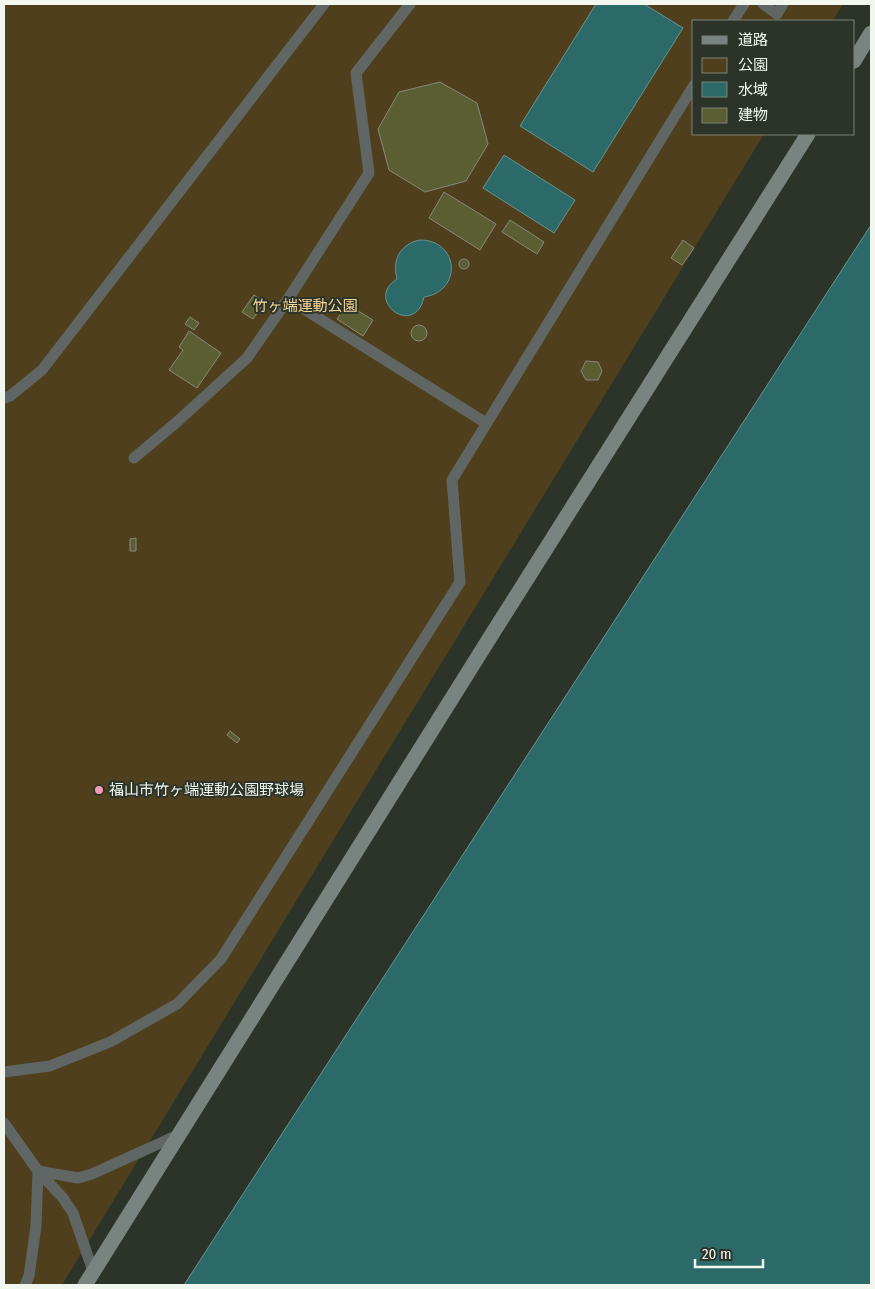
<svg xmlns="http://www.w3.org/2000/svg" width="875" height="1289" font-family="'Fira Sans Condensed','Noto Sans JP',sans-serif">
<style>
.green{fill:#4f3f1c}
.water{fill:#2c6a6a;stroke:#679492}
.building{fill:#5b5e33;stroke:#88897c}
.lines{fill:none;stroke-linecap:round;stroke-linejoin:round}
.lane{stroke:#606663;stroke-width:11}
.secondary{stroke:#79837f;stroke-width:15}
.poi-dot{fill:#f19ab4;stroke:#2c342a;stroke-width:2}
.labels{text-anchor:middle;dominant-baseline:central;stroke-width:4;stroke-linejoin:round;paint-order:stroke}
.park-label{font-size:15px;fill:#f9d794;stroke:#2c342a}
.poi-label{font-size:15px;fill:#f1f6ef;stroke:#2c342a;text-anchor:start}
</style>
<rect width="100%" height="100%" fill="#2c342a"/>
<path class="green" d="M4 4H843L833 21H694V134H764L62 1285H4Z"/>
<path class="water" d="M596 4H644L683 28 593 172 520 126Z
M504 155 575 200 554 233 483 188Z
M871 225V1285H184Z
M420 240C459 240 463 291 424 297 415 339 363 300 397 279 392 260 400 244 420 240Z"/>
<path class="building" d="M440 82 477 103 488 144 466 181 425 192 389 170 378 129 399 92Z
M444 192 496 224 480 250 429 218Z
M510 220 544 242 537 254 502 232Z
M683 240 694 248 682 265 671 258Z
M459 264a5 5 0 1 1 10 0a5 5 0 1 1-10 0Z
M254 295 265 302 253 319 242 312Z
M347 304 373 320 363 336 337 319Z
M190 317 199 323 194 330 185 324Z
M411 333a8 8 0 1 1 16 0a8 8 0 1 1-16 0Z
M189 331 221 353 197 388 169 370 183 350 179 347Z
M586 361 598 362 602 371 598 380H586L581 371Z
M136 538V551H130V539Z
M230 731 240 739 237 743 227 735Z"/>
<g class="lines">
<path class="lane" d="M410 4 356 73 369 173 288 299 486 423
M763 4 777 14 783 4
M733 21 744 4
M4 398 10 396 42 370 324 4
M134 458 178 421 247 358 288 299
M4 1072 50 1066 110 1042 177 1004 221 959 460 582 452 480 694 85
M4 1123 38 1171 36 1226 29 1276 25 1285
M38 1171 78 1178 92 1174 178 1135
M38 1171 63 1198 73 1213 93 1271"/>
<path class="secondary" d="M854 61 871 33
M85 1285 489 639 808 134"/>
</g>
<circle class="poi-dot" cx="99" cy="790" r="5"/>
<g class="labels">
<g class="park-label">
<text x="305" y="306">竹ヶ端運動公園</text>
</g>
<g class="poi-label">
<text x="109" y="790">福山市竹ヶ端運動公園野球場</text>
</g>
</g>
<rect width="875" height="1289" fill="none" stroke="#f1f6ef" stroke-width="10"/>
<rect x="692" y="20" width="162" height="115" fill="#2c342a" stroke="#7b8279"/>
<rect x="702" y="36" width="25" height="8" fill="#79837f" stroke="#7b8279"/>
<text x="738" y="45" font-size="15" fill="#f1f6ef">道路</text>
<rect x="702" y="58" width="25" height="15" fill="#4f3f1c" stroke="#7b8279"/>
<text x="738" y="70" font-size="15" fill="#f1f6ef">公園</text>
<rect x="702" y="82" width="25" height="15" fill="#2c6a6a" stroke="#7b8279"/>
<text x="738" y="95" font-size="15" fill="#f1f6ef">水域</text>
<rect x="702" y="108" width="25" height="15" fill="#5b5e33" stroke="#7b8279"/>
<text x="738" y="120" font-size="15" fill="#f1f6ef">建物</text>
<path d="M695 1259v8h68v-8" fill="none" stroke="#f1f6ef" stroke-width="2.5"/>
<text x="702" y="1259" font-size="15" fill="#f1f6ef" stroke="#2c342a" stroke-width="4" paint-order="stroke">20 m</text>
</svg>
